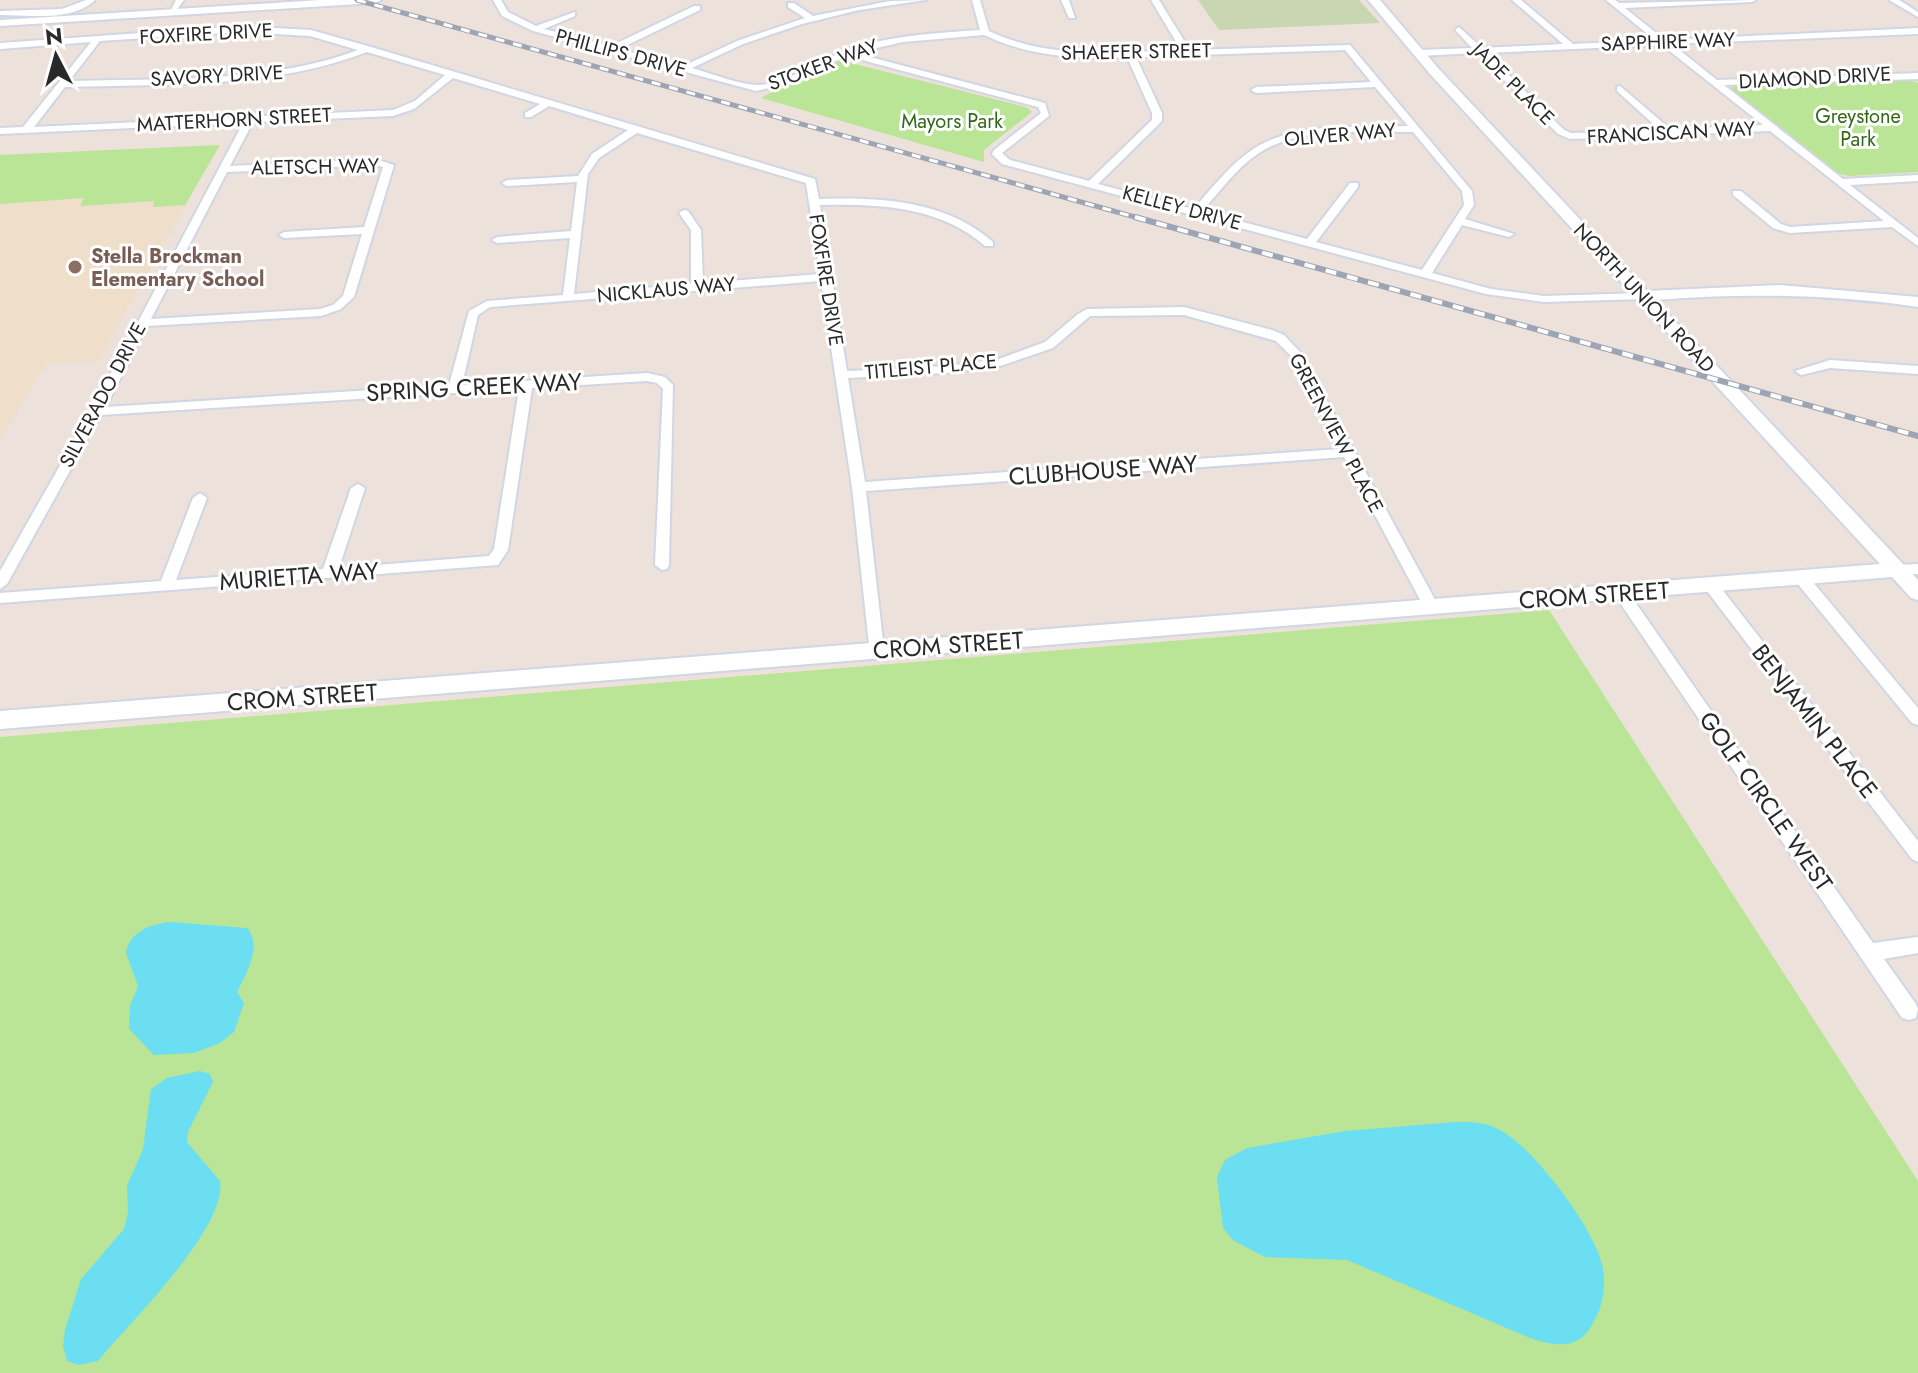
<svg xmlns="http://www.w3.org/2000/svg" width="1918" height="1373" font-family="Jost,sans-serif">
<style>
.education{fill:#eedeca}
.green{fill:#bae496}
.cemetery{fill:#c8d6b1}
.water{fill:#6bdef1}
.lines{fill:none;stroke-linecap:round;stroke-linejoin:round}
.street-casing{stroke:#d0d6e3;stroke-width:4}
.secondary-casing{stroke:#d0d6e3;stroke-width:4}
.street{fill:#fff;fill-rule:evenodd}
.secondary{fill:#fff;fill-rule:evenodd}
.rail-far1-casing{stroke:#9da4b4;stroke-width:5}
.rail-casing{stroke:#9da4b4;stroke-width:6}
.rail-far1{stroke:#fff;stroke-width:3;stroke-dasharray:9;stroke-linecap:butt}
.rail{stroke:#fff;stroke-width:4;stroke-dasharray:11;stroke-linecap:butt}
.education-dot{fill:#8d6e63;stroke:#fff;stroke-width:3}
.labels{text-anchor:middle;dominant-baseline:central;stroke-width:6;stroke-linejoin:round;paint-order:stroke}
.far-street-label{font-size:20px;fill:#292929;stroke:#fff}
.far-park-label{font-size:20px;fill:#336818;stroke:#fff}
.far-education-label{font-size:20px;font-weight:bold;fill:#785e54;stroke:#fff;text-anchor:start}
.street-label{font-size:24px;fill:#292929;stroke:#fff}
</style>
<rect width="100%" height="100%" fill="#ece2db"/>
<path class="education" d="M220 145 98 361 45 364 0 440V155Z"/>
<path class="green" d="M839 60 1026 107 1032 112 984 150V162L761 98 803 74Z
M1902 78 1918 83V172L1849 176 1837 173 1730 89 1734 86Z
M220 145 185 205 153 207 154 201 80 206 84 198 0 204V155Z
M1549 610 1918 1181V1373H0V737Z"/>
<path class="cemetery" d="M1198 0H1359L1380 23 1219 30Z"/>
<path class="water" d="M170 922 247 928C263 946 246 974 237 992L244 1003 234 1032 220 1043 194 1053 154 1055 129 1029 130 1006 138 986 126 953C130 931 149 925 170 922Z
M200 1071 210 1074 213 1082 188 1132 187 1142 220 1181C228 1228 128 1324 98 1361L78 1365 67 1361 63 1346 65 1330 81 1279 124 1229 128 1212 127 1186 143 1149 151 1089 167 1078Z
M1456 1122C1471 1122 1485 1122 1498 1129 1533 1146 1593 1227 1602 1264 1607 1287 1603 1308 1590 1328 1576 1351 1551 1345 1530 1338L1347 1260 1265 1257 1234 1241 1223 1228 1217 1177 1225 1160 1247 1148 1345 1131Z"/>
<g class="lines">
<g class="street-casing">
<path id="street" d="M86 0H95C72 22 30 15 0 15V11L62 9Z
M176 0H184L175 12 171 10Z
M493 0H501L508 12 536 26 575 12V16L544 29 611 46 694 6H700V10L619 49 683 66 737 41 805 18 788 7V3H794L813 16 890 1 926 0 859 10 802 24 743 44 692 68C710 73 740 85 758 85 787 84 823 58 851 49 892 35 937 33 980 30L972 0H980L989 31C1050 60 1115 52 1181 50L1151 0H1159L1190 50 1350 45 1472 191 1474 205 1465 219 1514 234 1509 237 1462 225 1432 273 1491 289 1544 296 1642 293 1648 296 1642 299 1544 302 1486 294 1002 164 992 154 994 150 1041 113 1038 107 847 56 782 85 756 91 533 31 502 16ZM984 35C1030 57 1077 59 1127 57L1152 113V120L1089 181 1010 160 1002 153 1049 116 1045 103 855 53 903 42ZM1345 50 1371 82 1256 87 1251 90 1256 93 1375 87 1408 126C1356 128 1288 120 1245 155 1225 170 1210 191 1193 209L1098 184 1162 121V113L1136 57ZM1413 132 1462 191 1464 205 1422 270 1316 242 1358 187V183H1350L1307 239 1202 211C1220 192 1236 168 1259 153 1302 125 1364 133 1413 132Z
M1061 0H1069L1075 18H1069Z
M1512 0H1521L1573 44 1655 40 1606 0H1615L1619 3 1756 0 1752 2 1625 8 1665 40 1918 28V34L1672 44 1717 80 1918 73V79L1724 85 1843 179 1918 175V181L1850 185 1918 238V246L1892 227 1789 233 1773 228 1733 195V191H1741L1781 224 1790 227 1884 221 1770 131 1570 139 1558 134 1477 53 1419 56 1415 53 1419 50 1472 48 1455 30 1459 27 1482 48 1563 44ZM1662 45 1763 125 1670 129 1620 86 1617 87V91L1660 130 1571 133 1564 130 1487 53Z
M1889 0H1899L1918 12V17Z
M239 26 311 30 371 47 815 179 819 199C880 197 945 200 993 242V246H985C939 206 879 204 820 205L847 371 947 366 999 359 1045 342 1078 314 1087 309 1184 307 1272 330 1284 335 1301 353 1439 607 1436 611H1426L1344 457 866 491 884 650 876 656 870 654 852 487 821 281 490 307 478 315 462 385 647 373 665 377 673 385 669 565 667 569 662 570 655 565 663 389 657 383 647 381 532 388 508 550 498 565 0 603V593L161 581 193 498 200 493 207 498 176 580 323 569 351 488 358 484 365 488 339 568 489 556 494 549 519 389 101 415 7 584 0 589V571L91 411 243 123 0 134V128L23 127 91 42 0 49V43ZM239 32 310 36 358 50C266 84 166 78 69 81L100 41ZM367 52 445 75 415 101 393 110 34 127 65 87C167 84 270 89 367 52ZM453 78 540 104 525 113V117H531L549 106 628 130 592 154 578 176 507 180 502 183 507 186 577 182 571 231 497 237 492 240 497 243 570 238 563 295 487 301 469 311 449 385 106 407 147 326 321 316 341 309 354 297 394 165 375 159 230 166 253 122 393 116 414 109ZM637 133 806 183 820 274 703 283 701 230 688 211 684 210 679 213 691 230V284L574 294 588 174 599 158ZM375 165 383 167 364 227 284 232 279 235 284 238 362 234 343 296 333 305 320 309 151 319 227 172ZM1184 315 1276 341 1290 355 1340 449 865 482 848 378 947 373 1000 366 1053 348 1090 316Z
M1830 360 1918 366V374L1830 368 1801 375 1795 371Z
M1918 564V574L1897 575 1890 570 1897 565Z
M1802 574 1807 575 1918 708V725L1912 723 1797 583 1795 579 1797 575Z
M1712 582 1717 583 1918 841V862L1912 859 1707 591 1705 587Z
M1621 588 1626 589 1873 943 1918 937V953L1884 959 1916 1004 1918 1009 1916 1018 1909 1020 1902 1018 1616 597 1614 593 1616 589Z"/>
</g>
<g class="secondary-casing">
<path id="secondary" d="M320 0H381L375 3 0 26V20Z
M1368 0H1380L1438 68 1647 291 1780 285 1918 297V307C1830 294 1743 293 1655 300L1918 580V600L1911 598 1892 577 0 729V711L1880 564 1430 74Z"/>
</g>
<use href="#street" class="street"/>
<use href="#secondary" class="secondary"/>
<g class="rail-far1-casing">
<path id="rail-far1" d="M357 0 1142 219"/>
</g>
<g class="rail-casing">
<path id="rail" d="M1135 217 1918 436"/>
</g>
<use href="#rail-far1" class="rail-far1"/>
<use href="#rail" class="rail"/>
</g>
<circle class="education-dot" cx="75" cy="267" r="8"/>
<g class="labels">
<g class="far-street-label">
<text transform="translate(206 34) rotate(-3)">FOXFIRE DRIVE</text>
<text transform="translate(1668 42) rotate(-2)">SAPPHIRE WAY</text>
<text transform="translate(1136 52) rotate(-1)">SHAEFER STREET</text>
<text transform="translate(621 53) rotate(15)">PHILLIPS DRIVE</text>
<text transform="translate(823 65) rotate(-20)">STOKER WAY</text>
<text transform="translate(217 76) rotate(-3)">SAVORY DRIVE</text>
<text transform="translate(1815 78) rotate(-3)">DIAMOND DRIVE</text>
<text transform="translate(1513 84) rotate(45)">JADE PLACE</text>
<text transform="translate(234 120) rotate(-3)">MATTERHORN STREET</text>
<text transform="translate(1671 133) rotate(-3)">FRANCISCAN WAY</text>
<text transform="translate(1340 135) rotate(-5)">OLIVER WAY</text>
<text transform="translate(315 167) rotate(-1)">ALETSCH WAY</text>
<text transform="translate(1182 208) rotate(15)">KELLEY DRIVE</text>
<text transform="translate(826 280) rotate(81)">FOXFIRE DRIVE</text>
<text transform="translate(666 290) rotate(-5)">NICKLAUS WAY</text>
<text transform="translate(1644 298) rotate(47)">NORTH UNION ROAD</text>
<text transform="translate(931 367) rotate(-5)">TITLEIST PLACE</text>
<text transform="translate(103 395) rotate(-62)">SILVERADO DRIVE</text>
<text transform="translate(1336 433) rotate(62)">GREENVIEW PLACE</text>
</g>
<g class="far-park-label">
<text x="1858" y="116">Greystone<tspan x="1858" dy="23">Park</tspan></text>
<text x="952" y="121">Mayors Park</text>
</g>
<g class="far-education-label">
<text x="91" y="256">Stella Brockman<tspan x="91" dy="23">Elementary School</tspan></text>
</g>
<g class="street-label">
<text transform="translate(474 387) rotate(-3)">SPRING CREEK WAY</text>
<text transform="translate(1103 470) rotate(-4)">CLUBHOUSE WAY</text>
<text transform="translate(299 576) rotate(-4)">MURIETTA WAY</text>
<text transform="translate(1594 595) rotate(-4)">CROM STREET</text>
<text transform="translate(948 645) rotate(-4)">CROM STREET</text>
<text transform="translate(302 697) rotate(-4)">CROM STREET</text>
<text transform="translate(1815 721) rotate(52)">BENJAMIN PLACE</text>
<text transform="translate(1766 801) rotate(55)">GOLF CIRCLE WEST</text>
</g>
</g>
<g transform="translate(56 56) rotate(354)" stroke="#ffffff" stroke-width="6" paint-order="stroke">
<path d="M0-6L14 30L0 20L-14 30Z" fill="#292929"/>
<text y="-12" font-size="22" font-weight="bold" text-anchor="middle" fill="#292929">N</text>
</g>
</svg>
